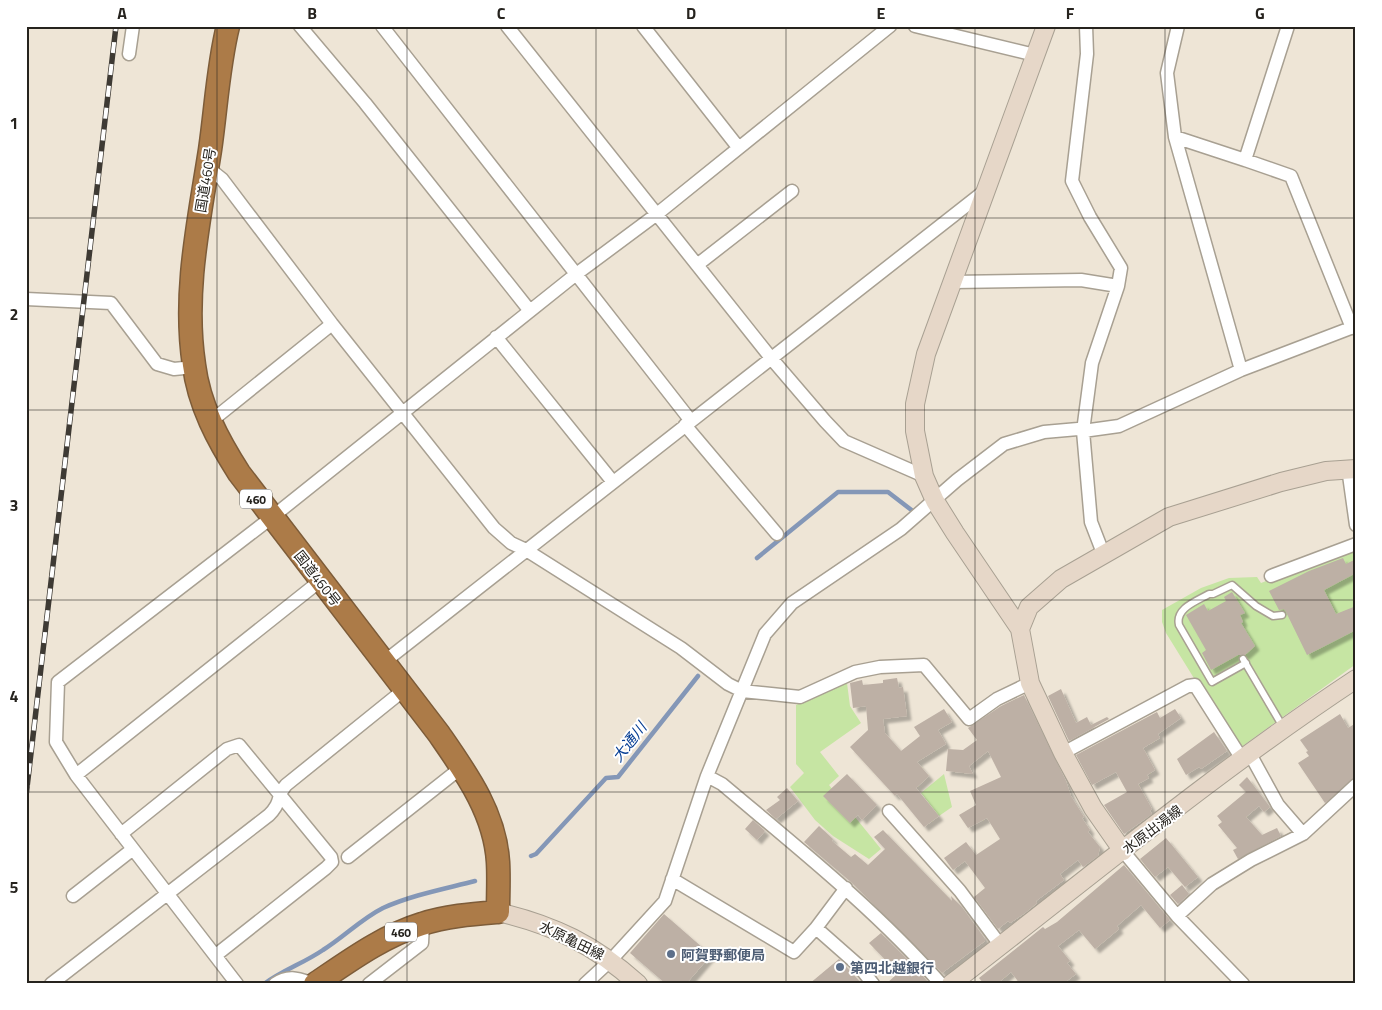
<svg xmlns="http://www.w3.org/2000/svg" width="1382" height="1010" font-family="'Titillium Web','Noto Sans JP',sans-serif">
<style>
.green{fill:#c6e5a3}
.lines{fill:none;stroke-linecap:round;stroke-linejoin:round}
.stream{stroke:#8497b7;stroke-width:4.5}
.building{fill:#bdb0a5;filter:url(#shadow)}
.lane-casing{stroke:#a8a092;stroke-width:9}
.street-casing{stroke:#a8a092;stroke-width:15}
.secondary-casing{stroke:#a8a092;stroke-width:20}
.highway-casing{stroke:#7d5c39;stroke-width:25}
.lane{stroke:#fff;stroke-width:6}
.street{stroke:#fff;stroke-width:12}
.secondary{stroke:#e6d7c8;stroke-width:18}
.highway{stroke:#ac7b48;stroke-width:22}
.rail-casing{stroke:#3e3a34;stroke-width:5.5}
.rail{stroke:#fff;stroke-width:4;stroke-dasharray:11;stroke-linecap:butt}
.grid{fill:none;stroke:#26231e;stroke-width:1;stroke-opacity:0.55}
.service-dot{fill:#5c6f8a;stroke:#fff;stroke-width:2}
.labels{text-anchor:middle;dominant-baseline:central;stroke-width:4;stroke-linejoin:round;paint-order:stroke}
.shield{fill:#fff;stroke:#676562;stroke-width:1}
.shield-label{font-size:12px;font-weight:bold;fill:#26231e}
.street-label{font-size:14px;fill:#26231e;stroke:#fff}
.service-label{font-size:14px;font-weight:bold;fill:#4e5e75;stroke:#fff;text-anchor:start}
.water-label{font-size:15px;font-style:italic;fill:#053d93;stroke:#fff}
.neatline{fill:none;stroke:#26231e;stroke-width:2}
.grid-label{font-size:16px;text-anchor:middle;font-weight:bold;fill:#26231e}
</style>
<defs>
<filter id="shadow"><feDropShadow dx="4.5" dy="4.5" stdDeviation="1" flood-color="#0004"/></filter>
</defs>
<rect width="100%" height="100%" fill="#eee5d6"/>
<path class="green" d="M1356 547V664L1240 748 1231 738 1166 633 1162 622V610L1201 588 1229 578 1257 577 1261 583Z
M847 683 850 706 861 723 820 752 839 776 829 785 881 849 869 859 833 836 815 820 790 787 804 773 796 764V705Z
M944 774 952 807 939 816 921 793Z"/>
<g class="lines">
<path class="stream" d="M757 558 838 492H888L914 512
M531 856 536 854 606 778 618 777 698 676
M264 984C283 970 304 963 323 950 344 937 361 919 383 908 412 895 444 889 475 881"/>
</g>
<path class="building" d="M1343 558 1346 564 1356 559V573L1324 590 1336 614 1356 606V630L1307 655 1286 612 1284 609 1279 610 1269 591 1309 571Z
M1232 592 1245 613 1240 615 1243 622 1241 623 1255 646 1245 655H1238L1211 670 1202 653 1206 650 1186 615 1204 604 1208 611 1226 601 1224 597Z
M897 678 899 688 903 687 907 716 883 719 885 733 901 751 920 736 914 727 944 709 952 722 938 730 946 744 917 762 929 776 916 788 939 816 924 827 897 794 895 796 850 747 868 730 866 706 853 708 850 683 862 680 863 685 883 683V680Z
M1061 689 1076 723 1087 717 1091 725 1107 717 1109 719 1069 741 1048 696Z
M1024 695 1066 781 1071 796 1084 817 1082 818 1090 830 1088 832 1100 847 1098 856 1083 867 1078 860 1060 874 1064 880 1036 901 1037 903 1025 913 1010 923 1008 921 998 929 974 897 985 888 965 861 953 870 944 858 966 842 976 855 1000 839 987 818 968 828 959 815 976 805 970 791 1001 777 988 751 969 766 973 774 946 771 948 749 963 750 977 740 968 728 1001 706Z
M1175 709 1181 718 1158 734 1160 738 1143 748 1155 770 1147 775 1149 778 1138 784 1152 809 1150 811 1152 814 1124 834 1104 805 1127 792 1116 772 1092 785 1076 755 1157 712 1160 718Z
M1340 714 1348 728 1356 723V777L1325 803 1298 763 1309 756 1306 752 1308 751 1300 740Z
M1214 732 1227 751 1201 769 1199 767 1186 775 1177 759Z
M847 774 877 805 862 820 858 815 850 823 823 796Z
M1247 777 1270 807 1264 812 1259 806 1246 817 1262 835 1277 828 1281 836 1238 859 1233 850 1237 848 1218 825 1222 822 1217 816 1246 792 1239 785Z
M787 788 798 801 776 819 766 810 780 800 777 797Z
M753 820 765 831 757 840 745 829Z
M819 826 833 839 832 841 851 857 855 854 868 865 885 849 874 837 883 830 952 901 951 896 962 907 985 939V941L942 973 851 882 804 842Z
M1166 838 1198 877 1185 887 1168 867 1155 877 1140 859Z
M1124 865 1170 920 1160 928 1141 905 1117 926 1119 929 1095 949 1079 930 1058 946 1070 961 1067 963 1076 974 1063 984H1020L1011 972 997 984H984L979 978 1043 927 1045 929 1057 922Z
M1182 885 1189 894 1178 904 1170 895Z
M664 914 711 955 686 984H666L630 953Z
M881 933 910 962 929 983 886 984 898 973 869 943Z
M839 959 862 984H809Z"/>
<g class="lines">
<g class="lane-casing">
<path id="lane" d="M1243 659 1283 727
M1246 663 1212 682 1179 625C1175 608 1197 601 1209 594H1213L1232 585 1256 606 1273 616 1282 615"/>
</g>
<g class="street-casing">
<path id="street" d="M300 26 365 103 530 311
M382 26 691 421
M507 26 771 358 825 421 844 441 924 476
M643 26 738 147
M915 26 1035 55
M1086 26 1087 54 1072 181 1090 217 1121 268 1118 286 1092 363 1083 431 1091 522 1103 553
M1178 26 1167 73 1175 137 1241 370
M1288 26 1245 160 1291 176 1352 328
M129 54 133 26
M1175 137 1245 160
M207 167 222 179 332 324 494 528 511 543 526 550 681 648 728 684 742 691 800 697 855 672 880 667 924 665 969 719 997 699 1030 683
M697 265 792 191
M953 282 1081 280 1118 286
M26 299 111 303 157 364 174 369 194 367
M496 337 613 482
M210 422 332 324
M685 425 777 534
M1348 468 1356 525
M1271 576 1356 544
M384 662 986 190
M1063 753 1188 686 1195 685 1242 759
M1250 754 1278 805 1303 834
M76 775 320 581
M707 776 722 784C798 848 875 909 941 984
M889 811 960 891 1001 946
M121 834 227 749 239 745 331 857 332 862 326 868 216 955
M1123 851 1177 916 1243 984
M348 857 462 767
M672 879 794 952 816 928 858 965 873 984
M73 896 133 849
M1177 916 1212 884 1251 860 1303 834 1356 785
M816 928 846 888
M51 984 269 815C283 801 276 796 286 785L405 689
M237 984 76 775 56 742 58 682 271 518 575 275 657 214 890 26
M275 984C289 974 299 979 314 984
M369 984 422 943 423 923
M585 984 611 960 665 901 707 776 765 634 792 603 901 529 957 480 1004 444 1044 432 1078 429 1083 431 1119 426 1241 370 1356 326"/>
</g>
<g class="secondary-casing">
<path id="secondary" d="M1046 26 926 354 915 404V431L924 476 935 501 955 533 1020 629 1030 683 1063 753 1093 808 1123 851
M1020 629 1029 607 1061 579 1169 517 1281 482 1326 471 1356 469
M498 912C554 925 595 945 638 984
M951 984C1085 881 1215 772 1356 679"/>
</g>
<g class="highway-casing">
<path id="highway" d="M228 26C218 66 216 109 210 150 199 221 183 293 194 365 199 405 218 440 239 473L439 734C466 773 495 813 498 862 499 878 498 895 498 912 473 914 446 916 422 924 383 936 349 961 315 984"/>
</g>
<use href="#lane" class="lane"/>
<use href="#street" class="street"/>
<use href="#secondary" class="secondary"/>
<use href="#highway" class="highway"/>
<g class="rail-casing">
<path id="rail" d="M26 796 116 26"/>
</g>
<use href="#rail" class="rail"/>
</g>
<path class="grid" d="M217 26V984M407 26V984M596 26V984M786 26V984M975 26V984M1165 26V984M26 218H1356M26 410H1356M26 600H1356M26 792H1356"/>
<g class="service-dot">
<circle cx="671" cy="954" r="5"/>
<circle cx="840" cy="967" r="5"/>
</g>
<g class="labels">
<g class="shield">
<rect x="240" y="489.5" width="32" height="19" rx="4"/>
<rect x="385" y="922.5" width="32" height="19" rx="4"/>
</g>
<g class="shield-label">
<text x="256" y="499">460</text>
<text x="401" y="932">460</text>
</g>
<g class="street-label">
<text transform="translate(205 180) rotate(-81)">国道460号</text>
<text transform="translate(318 578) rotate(52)">国道460号</text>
<text transform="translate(1152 829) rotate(-37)">水原出湯線</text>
<text transform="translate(572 940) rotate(26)">水原亀田線</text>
</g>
<g class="service-label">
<text x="681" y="954">阿賀野郵便局</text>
<text x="850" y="967">第四北越銀行</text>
</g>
<g class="water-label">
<text transform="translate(629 742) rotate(-52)">大通川</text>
</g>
</g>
<rect width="1382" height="1010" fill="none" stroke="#ffffff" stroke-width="55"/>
<rect x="28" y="28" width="1326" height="954" class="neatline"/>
<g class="grid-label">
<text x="122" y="19">A</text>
<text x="312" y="19">B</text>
<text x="501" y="19">C</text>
<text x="691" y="19">D</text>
<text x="881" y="19">E</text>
<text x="1070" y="19">F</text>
<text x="1260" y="19">G</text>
<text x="14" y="129">1</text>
<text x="14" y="320">2</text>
<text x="14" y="511">3</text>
<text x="14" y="702">4</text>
<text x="14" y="893">5</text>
</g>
</svg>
